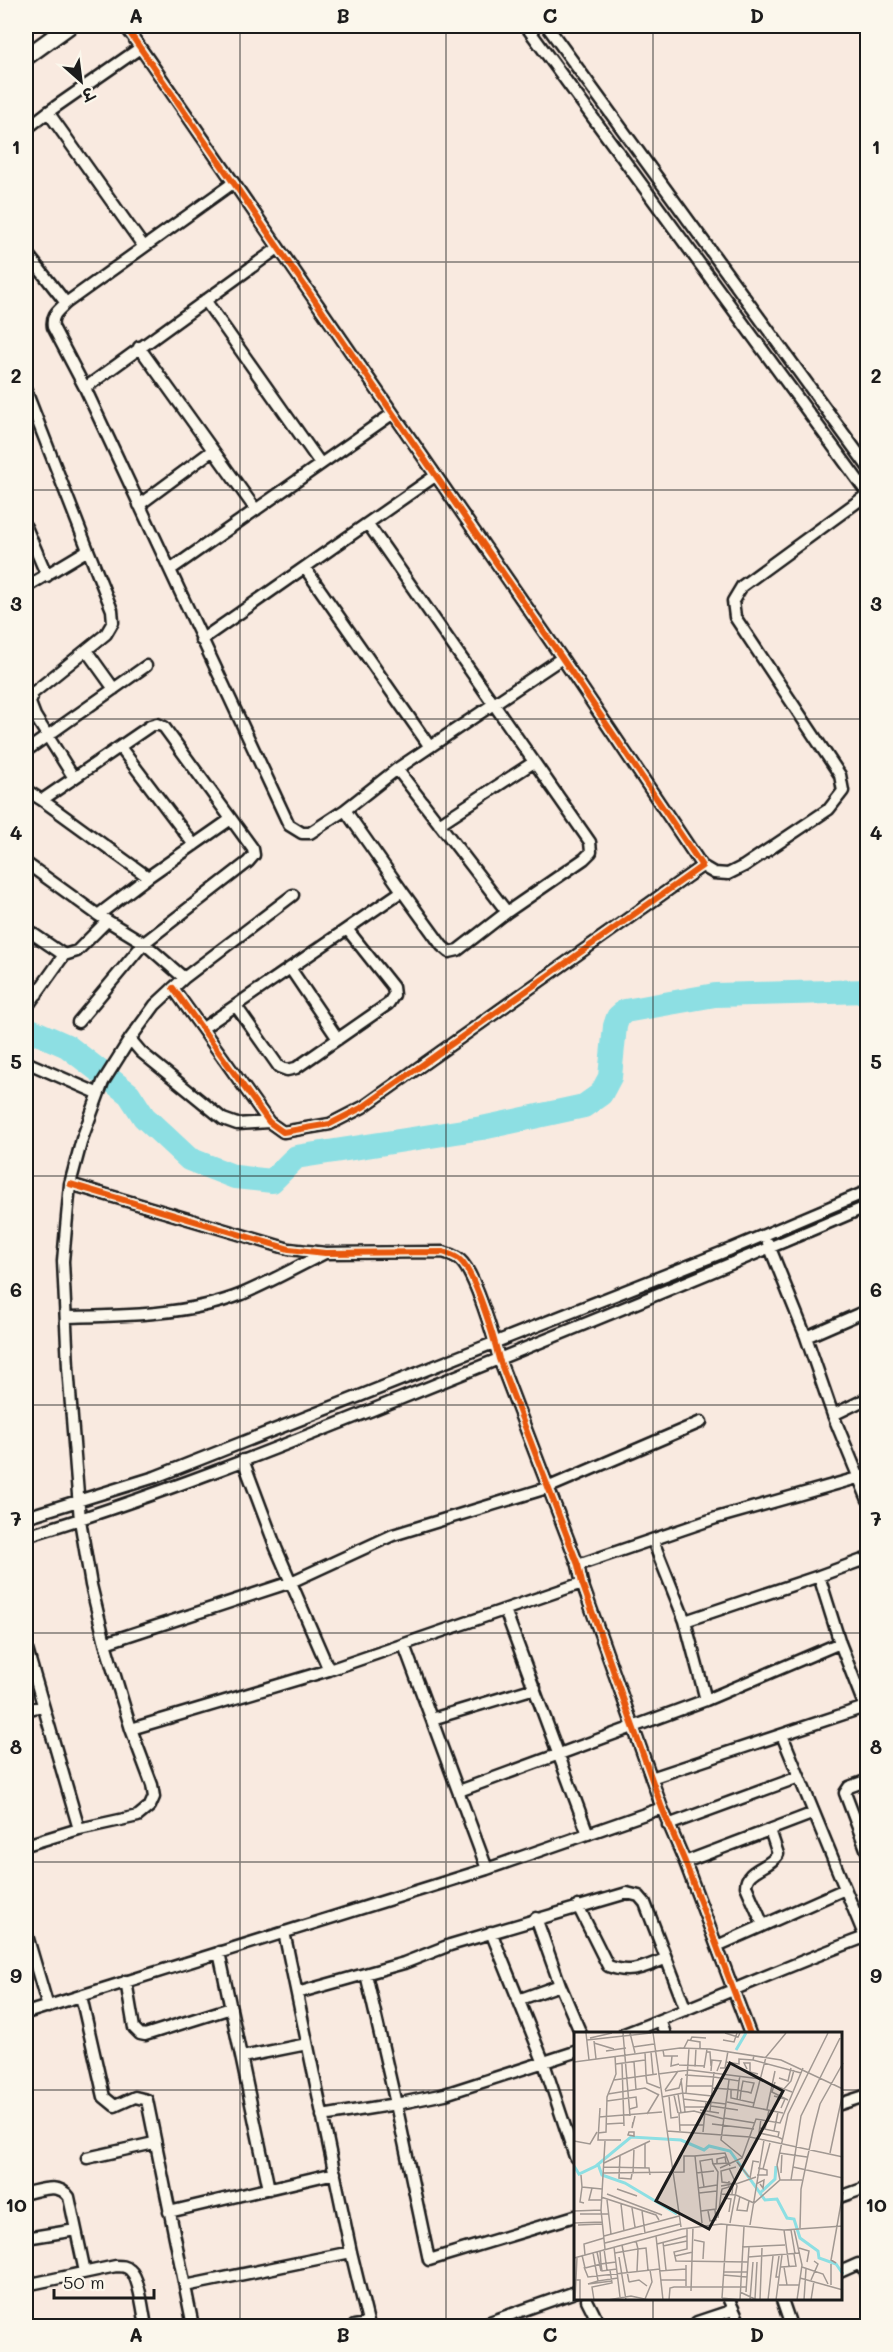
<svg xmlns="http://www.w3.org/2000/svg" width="893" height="2352" font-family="Mali,'Playpen Sans Deva',sans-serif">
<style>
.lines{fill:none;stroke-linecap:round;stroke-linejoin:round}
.river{stroke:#8ddfe3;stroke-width:24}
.minor-casing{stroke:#1c1c1c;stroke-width:15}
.secondary-casing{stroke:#1c1c1c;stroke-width:20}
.minor{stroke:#fbf7ec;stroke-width:10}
.secondary{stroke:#fbf7ec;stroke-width:15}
.cycleway-casing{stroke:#fbf7ec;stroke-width:10}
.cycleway{stroke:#e8590c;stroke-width:6}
.grid{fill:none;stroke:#1c1c1c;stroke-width:1.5;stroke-opacity:0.55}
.inset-river{fill:none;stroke:#8ddfe3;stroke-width:3}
.inset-road{fill:none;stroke:#a19892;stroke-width:1.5}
.view{fill:#1c1c1c;fill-opacity:0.15;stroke:#1c1c1c;stroke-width:3}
.inset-edge{fill:none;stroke:#1c1c1c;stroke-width:3}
.neatline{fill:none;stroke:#1c1c1c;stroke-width:2}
.grid-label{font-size:20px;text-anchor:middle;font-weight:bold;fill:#1c1c1c}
</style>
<rect width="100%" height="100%" fill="#f9eae0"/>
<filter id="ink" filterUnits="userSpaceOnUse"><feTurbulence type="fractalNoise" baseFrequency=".0167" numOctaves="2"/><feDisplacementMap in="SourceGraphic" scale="12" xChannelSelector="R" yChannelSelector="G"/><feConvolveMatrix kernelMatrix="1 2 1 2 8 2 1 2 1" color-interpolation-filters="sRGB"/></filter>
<g filter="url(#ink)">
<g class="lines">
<path class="river" d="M26 1028 67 1046 129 1094 144 1117 189 1159 235 1177 272 1181 296 1157 482 1128 584 1106 601 1094 610 1077 615 1026 618 1017 625 1011 715 995 868 991"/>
<g class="minor-casing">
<path id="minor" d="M125 26 131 34
M526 26 868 494
M547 26 868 467
M135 40 562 658 702 866 363 1107 330 1124 283 1132 269 1122 173 988
M48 112 140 48
M26 129 48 112 144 247
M26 252 66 303
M205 300 320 463
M139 347 256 510
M85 388 278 248
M26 391 88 550
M139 505 213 450
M368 524 590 842 591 852 584 859 507 912 458 950 449 952 442 946 402 891
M26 527 47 576
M305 568 430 747
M170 570 392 414
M26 587 88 550 112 610 113 622 106 634 33 693 30 703 35 716 74 778
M201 640 435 476
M86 650 114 689
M120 747 194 845
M26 751 146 666
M397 769 507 912
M26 790 42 800 150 726 157 724 164 727 253 849 254 855 248 862 144 943 78 1022
M42 800 148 877 98 915
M345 810 397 769 562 658
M439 824 534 762
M26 863 98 915 144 943 184 978
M702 866 714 873 728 874 744 866 829 809 843 791 840 775 735 617 733 601 742 586 868 494
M148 877 231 819
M26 929 64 955 77 951 107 921
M290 968 338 1039
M26 987 37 994
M236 1006 279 1067 287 1070 296 1068 388 1004 394 995 393 987 347 929
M27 1007 64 955
M203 1028 402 891 345 810 310 833H302L289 825 85 388 53 327C51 315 58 311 66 303L233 183
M130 1039 141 1052 223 1119 237 1124 269 1122
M26 1062 97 1093
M70 1184 289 1249 325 1253 443 1252C449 1254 456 1256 460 1260 475 1273 494 1338 499 1359L578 1565 582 1583 662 1808 685 1862 750 2034
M768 1243 806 1337 833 1415 868 1500
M66 1317C121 1316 191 1315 242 1294 270 1282 297 1267 325 1253
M806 1337 868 1310
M833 1415 868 1398
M243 1460 276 1548 329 1670
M26 1517 155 1477 731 1249 868 1191
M26 1536C152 1498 275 1449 397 1400 554 1337 711 1273 868 1206
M653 1541 685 1621 706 1700
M578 1565 716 1518 868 1475
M819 1576 840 1643 868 1715
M505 1610 588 1834
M685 1621 819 1576 868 1558
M105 1643 291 1582 393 1535 547 1488 701 1422
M404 1645 487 1869
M26 1646 79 1829
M26 1710 42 1706
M432 1719 535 1688
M131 1729 329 1670 582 1583
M782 1735 865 1937
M651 1778 868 1706
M868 1780 849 1787 845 1793 868 1854
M459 1791 706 1700 840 1643
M668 1825 799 1777
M26 1845 79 1829 138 1816 150 1806 154 1797 152 1785 131 1729 105 1643 91 1585 80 1520 68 1367 63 1261 70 1184 82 1139 103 1082 130 1039 155 1005 184 978 293 895
M685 1862 814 1813
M578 1906 608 1966C632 1975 643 1967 665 1959
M536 1918 560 1985 581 2034
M763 1925 746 1886C746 1869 770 1868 778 1854L770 1830
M26 1932 48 2007
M284 1932 351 2252 369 2326
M491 1932 544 2063 575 2157
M717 1946 845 1889
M219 1952 269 2189
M126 1981 134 2028 140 2034 145 2035 231 2008
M297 1993 404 1963 450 1945 627 1893 639 1896 645 1903 686 2010
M81 1996 104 2097 115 2106 135 2097 147 2100 193 2326
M518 2000 560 1985
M26 2013 487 1869 662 1808
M660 2020 665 2034
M624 2034C706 2003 785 1966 868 1936
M575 2052 445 2094 396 2104 429 2260 575 2216
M242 2057 307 2044
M840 2104 868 2095
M322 2116 396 2104 366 1974
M87 2158 154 2143
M26 2193C41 2190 59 2182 69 2197L85 2272
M840 2197 868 2187
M169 2212 335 2173
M26 2238 76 2230
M840 2272 858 2264 865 2270 868 2279
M26 2285 116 2266C122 2266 126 2266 130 2270 140 2278 143 2313 146 2326
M185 2286 351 2252
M587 2300 600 2326
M729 2300 741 2326
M782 2300 791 2326
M354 2326 369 2324
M478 2326 575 2292
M693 2326 697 2322 733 2310"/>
</g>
<g class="secondary-casing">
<path id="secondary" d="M26 57 69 26"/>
</g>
<use href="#minor" class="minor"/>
<use href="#secondary" class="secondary"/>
<g class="cycleway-casing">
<path id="cycleway" d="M125 26 562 658 702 866 363 1107 330 1124 283 1132 269 1122 173 988
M70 1184 289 1249 325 1253 443 1252C449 1254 456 1256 460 1260 475 1273 494 1338 499 1359L578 1565 582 1583 662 1808 685 1862 750 2034"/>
</g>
<use href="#cycleway" class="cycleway"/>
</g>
</g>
<path class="grid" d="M240 26V2326M446 26V2326M653 26V2034M26 262H868M26 490H868M26 719H868M26 947H868M26 1176H868M26 1405H868M26 1633H868M26 1862H868M26 2090H575M840 2090H868M653 2300V2326"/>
<g transform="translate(574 2032)">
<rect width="268" height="268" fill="#f9eae0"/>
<path class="inset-river" d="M162 18 172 1M24 132 28 143 51 151 103 182M0 134 5 142 22 134 57 105 107 108 130 118 135 114 156 119 191 168 203 167 213 186 220 187 226 206 244 219 245 226 262 232 269 242M186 161 201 147 202 134"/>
<path class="inset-road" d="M12 1 15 28M49 1 56 84M56 1 61 21M79 1 107 195M151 1 164 5 166 1M16 6 38 1M13 8 77 1M149 8 160 10 163 1M20 9 22 27M116 9 118 5 132 6M20 11 40 17M59 15 80 12M110 16 114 8 126 10V16M89 18 90 24H104M32 19 52 16M71 20 72 43M77 20 79 42M132 20H136L137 34M180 23 179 28 227 41M98 24 97 34 105 32M0 30 106 16 136 17 207 28 269 57M60 30 62 58M152 30 165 32V27L179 28M42 32 71 28M48 32 50 94M105 33 131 34M121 35 122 16M130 36 133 17M146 36H151L154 19M173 37 170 31H176V40L184 42M137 39 138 28 147 29 143 39M84 42 115 38 187 47M111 43 140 45M72 44 73 51 86 56M140 45 165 49 166 44M205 46 214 49 217 36M107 47 111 80M40 48 83 42M155 48 147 108 168 125M201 50 198 60 214 68M199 53 218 60M112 54H139M139 56 164 58 167 59 174 60 177 61 180 51 169 49 167 59 166 68M210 57 217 49 220 38M91 58 104 39M157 58V66L180 71M91 59 105 56 108 46M112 61 115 16M34 62 71 56 85 63M104 62 107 81M100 63 104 81M95 64 97 86 104 85M200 64 211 67 207 76M88 65 109 61 138 64M109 67 152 72M163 68 165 49M33 69 62 65 63 75 56 77M153 70 209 81M137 74 164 78M111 75H132M179 75 192 25 212 1M26 76 24 108H47M193 77 201 39M126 78 145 81M136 79 140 40M73 82 85 62M25 85 88 80M150 86 181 91M187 87 185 101 204 105M59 90 58 96 61 84M32 92 50 91M138 92 180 97M106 93H129M186 96 205 100 204 105 208 107M191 97 195 78M93 99 176 105 269 125M106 99 105 81 120 79 150 87M200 99 204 80M55 100H60V104L54 103ZM129 100 132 69M24 101 32 100 33 65 42 42 41 24M0 109 16 112 23 100M31 109 27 178 31 217M205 121 233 125M256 121 269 60M46 124 45 146 57 147 58 142M163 130 175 145M30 131 76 109M143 131V127L151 125 152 131M30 135 75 136 76 143M162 135 147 139 148 150 162 152 182 145M219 135 269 146M71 136V111M146 136 168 126 182 87 206 91 229 36M155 136 163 154 156 191M184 136 189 137 196 111M29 141 110 140V124H121M122 141 140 139M207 141 208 121M59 142 60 116M7 143 8 155 28 157M183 143H193V138L189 137M176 146 179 129 185 130M206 148 203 133 214 82 254 1M217 148 227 84 266 6M155 149V155L148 157 147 162 162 163 180 171 206 148H228M182 152 190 148 189 156 186 152M147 154 159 152 158 162M8 155 6 170 10 171M130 155 126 129 138 127 139 132M18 156 15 168H27M124 156 143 153M43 157 63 164M125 161 143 159M33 162 88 183M166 164 163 178 173 179 175 169M27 165 82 183 85 188M150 166 157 167 155 180M33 168 37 202M47 172 50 199M58 176 61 195M0 179 27 178M68 179 71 201M127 179 142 177 144 140 139 132 155 131M134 179 136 189 142 188 141 178M6 182H34M144 186 147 162M0 191 28 190M128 191 121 124 151 121 156 134M4 193 28 192M176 193 190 108M113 196V217L100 220 102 229 174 230M226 196 227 157 239 99 246 72 269 31M220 197 228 233 223 268M210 198 215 234M217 198 221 222M30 204 105 184M82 204 89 268M120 208 130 210 129 227M89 210 92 238M31 211 106 192M83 212 113 204M48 213 55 250M89 214 113 209M40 215 46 265M168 215 211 213M225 216 235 219 233 230M30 217 33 238M23 220 27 239M19 221 24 249 44 246M41 221 64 217 62 209M8 223 11 236 27 232 26 219M11 223 10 212 30 206M101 224 119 220M205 224 202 245H205M45 225 52 268M174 225 226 221M0 226 108 197 147 192 210 198 269 194M42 230 27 232 28 239 43 237M262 231 257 228 269 160M257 232V253M112 233V254M10 235 14 245 86 237M207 235 222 234 220 222M210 235 213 253M228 235 249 242 254 252M63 239 64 217 72 216 74 238M85 239 112 237M149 240H173M149 243 173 245M226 246 269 258M1 248H6V268M87 248H112M237 248 244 232 240 229M24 249 14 252 38 249M55 250 65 248 73 254M205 253H225M117 259 119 195M166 260 183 268M172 260 175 215M148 266 166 268 170 194M148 266 153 192M71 267 78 250 76 238M181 267 183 230M1 268 3 225M20 268 18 255 38 251 36 238M34 268 57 264 75 268M95 268 96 256 100 255H172M176 268 179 230M186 268 188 216M194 268 199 224M202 268 208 223M230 268 232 237M237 268 240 249"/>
<path class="view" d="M156 31 209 59 135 197 82 169Z"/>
<rect width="268" height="268" class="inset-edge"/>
</g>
<rect width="893" height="2352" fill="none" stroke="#fbf7ec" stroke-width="66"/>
<g transform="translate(81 81) rotate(152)" stroke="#fbf7ec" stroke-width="4.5" paint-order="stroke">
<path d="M0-4.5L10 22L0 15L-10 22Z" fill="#1c1c1c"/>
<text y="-9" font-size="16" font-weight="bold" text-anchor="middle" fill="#1c1c1c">उ</text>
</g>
<path d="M54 2289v9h100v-9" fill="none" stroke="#1c1c1c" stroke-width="3"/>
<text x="63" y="2289" font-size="18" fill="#1c1c1c" stroke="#fbf7ec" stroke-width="4.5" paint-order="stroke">50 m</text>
<rect x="33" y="33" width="827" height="2286" class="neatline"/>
<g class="grid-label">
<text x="136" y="23">A</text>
<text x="343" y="23">B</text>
<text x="550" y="23">C</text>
<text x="757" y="23">D</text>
<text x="16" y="154">1</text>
<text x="876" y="154">1</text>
<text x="16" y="383">2</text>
<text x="876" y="383">2</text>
<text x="16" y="611">3</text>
<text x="876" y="611">3</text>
<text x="16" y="840">4</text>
<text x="876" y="840">4</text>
<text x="16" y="1069">5</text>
<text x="876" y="1069">5</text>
<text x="16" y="1297">6</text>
<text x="876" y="1297">6</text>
<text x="16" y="1526">7</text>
<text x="876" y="1526">7</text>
<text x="16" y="1754">8</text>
<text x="876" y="1754">8</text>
<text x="16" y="1983">9</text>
<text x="876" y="1983">9</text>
<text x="16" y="2212">10</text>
<text x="876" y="2212">10</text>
<text x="136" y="2342">A</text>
<text x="343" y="2342">B</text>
<text x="550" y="2342">C</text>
<text x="757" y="2342">D</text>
</g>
</svg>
